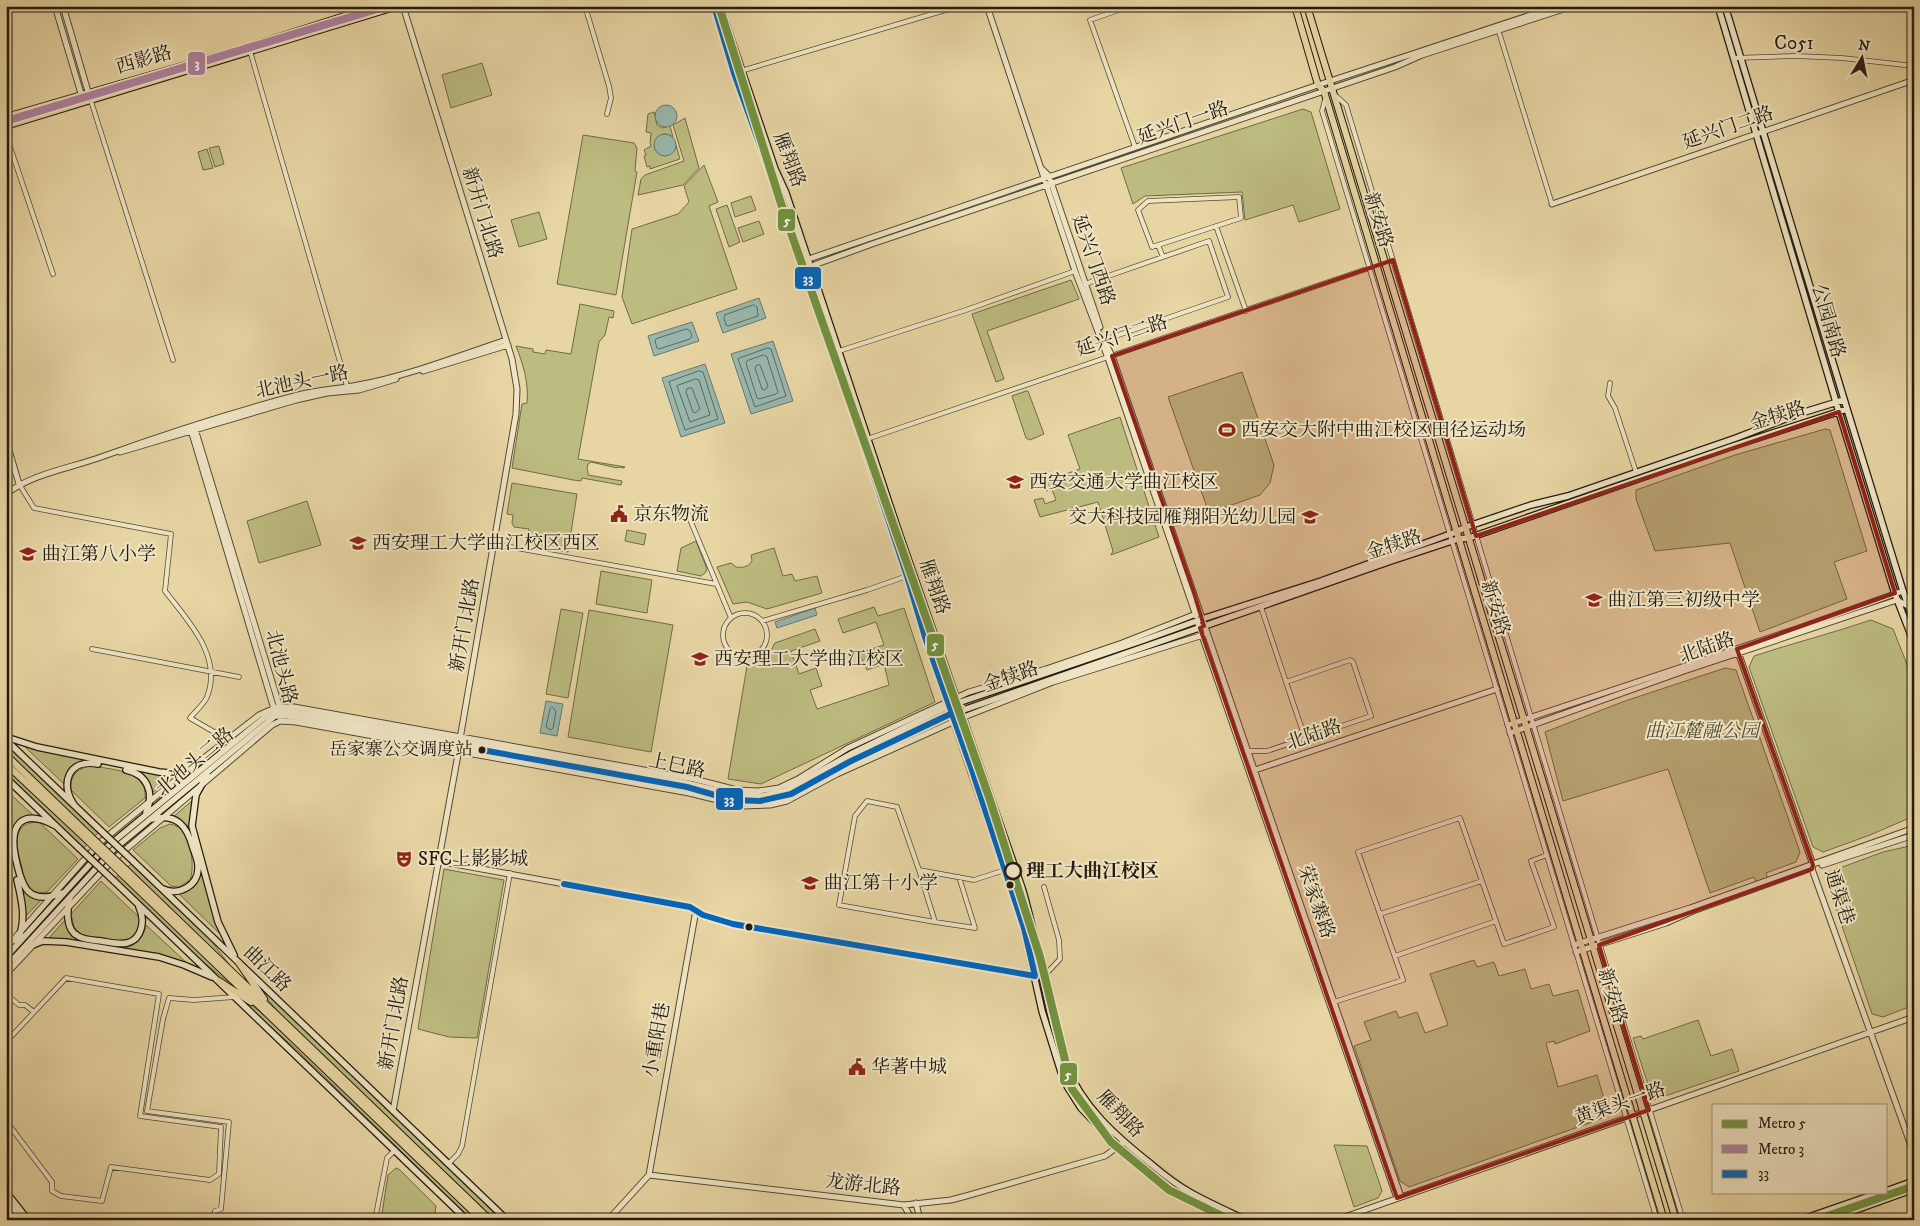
<svg xmlns="http://www.w3.org/2000/svg" width="1920" height="1226" font-family="'IM FELL DW Pica','Noto Serif SC',serif">
<style>
.green{fill:#bcbb80;stroke:#706a48}
.water{fill:#98b7ad;stroke:#69786e}
.lines{fill:none;stroke-linecap:round;stroke-linejoin:round}
.shore{stroke:#5e685e;stroke-width:1}
.minor-casing{stroke:#544935;stroke-width:5.5}
.tertiary-casing{stroke:#544935;stroke-width:7}
.secondary-casing{stroke:#231a10;stroke-width:8}
.primary-casing{stroke:#231a10;stroke-width:8}
.trunk-casing{stroke:#231a10;stroke-width:8}
.minor{stroke:#efe4c3;stroke-width:4}
.tertiary{stroke:#efe4c3;stroke-width:5}
.secondary{stroke:#efe4c3;stroke-width:5.5}
.primary{stroke:#e7d5a3;stroke-width:6}
.trunk{stroke:#e7d5a3;stroke-width:6}
.secondary-bridge-casing{stroke:#231a10;stroke-width:8;stroke-linecap:butt}
.trunk-bridge-casing{stroke:#231a10;stroke-width:8;stroke-linecap:butt}
.secondary-bridge{stroke:#efe4c3;stroke-width:5.5}
.trunk-bridge{stroke:#e7d5a3;stroke-width:6}
.bus-1-casing{stroke:#efe4c3;stroke-width:10}
.bus-1{stroke:#0065bd;stroke-width:6}
.metro-1-casing{stroke:#efe4c3;stroke-width:11}
.metro-2-casing{stroke:#efe4c3;stroke-width:11}
.metro-1{stroke:#72933f;stroke-width:8}
.metro-2{stroke:#af82a1;stroke-width:8}
.marked{fill:#8f2418;fill-opacity:0.2;stroke:#8f2418;stroke-width:4;stroke-linejoin:round}
.bus-dot{fill:#231a10;stroke:#efe4c3;stroke-width:2}
.stop-dot{fill:#efe4c3;stroke:#231a10;stroke-width:2.5}
.labels{text-anchor:middle;dominant-baseline:central;stroke-width:4;stroke-linejoin:round;paint-order:stroke}
.bus-label{font-size:18px;fill:#231a10;stroke:#efe4c3;text-anchor:end}
.street-label{font-size:19px;fill:#231a10;stroke:#efe4c3}
.poi-label{font-size:19px;fill:#231a10;stroke:#efe4c3;text-anchor:start}
.park-label{font-size:19px;font-style:italic;fill:#514a32;stroke:#efe4c3}
.stop-label{font-size:19px;font-weight:bold;fill:#231a10;stroke:#efe4c3;text-anchor:start}
.line-badge{stroke:#efe4c3;stroke-width:2}
.badge-label{font-size:14px;text-anchor:middle;font-weight:bold;fill:#fff}
</style>
<rect width="100%" height="100%" fill="#e7d5a3"/>
<filter id="stains"><feTurbulence type="fractalNoise" baseFrequency=".004" numOctaves="4"/><feColorMatrix values="0 0 0 0 .2 0 0 0 0 .09 0 0 0 0 .02 0 0 0 .5 -.17"/></filter>
<radialGradient id="worn" r=".72"><stop offset=".6" stop-color="#630" stop-opacity="0"/><stop offset="1" stop-color="#630" stop-opacity=".3"/></radialGradient>
<path class="green" d="M482 63 492 95 451 108 442 75Z
M1303 109 1311 112 1340 209 1299 222 1293 205 1245 220 1242 192 1145 196 1133 204 1121 168Z
M654 112 657 125 662 128 670 126 673 137C666 132 659 133 655 141V149C662 158 673 157 676 145L680 159 650 169V166L647 167 644 156 646 155 644 150 651 146 650 142 651 133 646 132 648 114Z
M685 118 699 168 683 185 638 195 641 179 645 175 684 161 673 125Z
M583 135 634 143 637 148 635 171 637 172 616 295 557 284Z
M219 146 224 164 215 167 209 148Z
M207 149 213 168 203 170 198 152Z
M704 165 718 202 709 206 737 289 632 324 622 297 632 229 678 214 689 202 684 186Z
M751 196 756 210 735 217 731 203Z
M727 205 740 242 729 247 716 209Z
M539 212 547 239 519 247 511 220Z
M759 221 764 234 743 242 738 228Z
M1071 280 1079 299 987 331 1004 379 996 382 972 314Z
M580 304 614 311 613 318 609 317 605 335 599 342 578 459 625 467 624 468 618 467 617 468 591 462 588 464 587 470 588 471V475L622 481 621 485 582 478 581 481 573 480 512 468 522 404 527 403C529 383 523 364 516 346L533 349V352L545 354 546 350 571 354Z
M1242 372 1274 465 1270 483 1260 495 1209 513 1168 397Z
M1026 391H1028L1044 434 1030 440 1026 438 1012 396Z
M1120 417 1159 537 1111 555 1113 551 1098 502 1040 517 1034 500 1043 498 1045 504 1056 500 1053 492 1051 490 1046 491 1043 482 1080 469 1068 435Z
M1825 429 1830 430 1867 551 1834 562 1847 599 1760 632 1730 543 1655 551 1636 499V490L1735 455Z
M512 483 577 494 568 552 544 548 527 543 529 529 514 527 512 523 513 515 507 514Z
M307 501 321 545 259 563 247 521Z
M627 530 646 534 644 545 625 541Z
M696 541 707 569 705 573 701 576 677 571 681 548Z
M774 548 783 576 792 574 795 581 817 576 822 593 767 609 747 602 733 604 717 567 731 563 736 567C743 568 748 567 752 561L751 555Z
M601 571 652 580 647 613 596 604Z
M874 607 878 616 904 608 935 702 761 784 728 779 747 666C764 663 767 658 775 643L815 629 820 641 791 651 799 674 816 668 822 686 810 690 817 709 889 685 884 664 867 670 859 653 884 645 876 622 843 633 838 619Z
M561 609 583 613 568 698 546 694Z
M589 610 673 625 651 752 568 737Z
M1871 620 1893 629 1914 682V816L1870 835 1823 852 1813 847 1749 667 1754 656C1793 643 1833 633 1871 620Z
M1725 668 1736 670 1800 852 1796 862 1766 873 1768 880 1757 884 1754 877 1710 893 1668 769 1563 801 1545 732 1625 701Z
M24 746 86 759V761L66 776 64 784Z
M6 747 14 752 98 833 95 836 6 752Z
M6 766 87 844 84 848 7 775Z
M93 766C113 770 148 770 145 798L109 827 71 790C69 775 79 767 93 766Z
M137 769 172 776 152 793 147 779Z
M6 790 33 815C19 819 12 828 10 842L6 828Z
M193 800 190 831 183 822 173 817Z
M39 822 78 859 47 892C40 893 34 893 29 887 23 881 23 872 21 864 16 846 11 822 39 822Z
M170 824C174 825 178 826 181 829 191 837 195 868 190 880L179 887 171 886 133 850 160 828Z
M1914 845V1005L1883 1017 1872 1014 1826 879 1829 872 1883 852Z
M131 864 211 941 236 973 127 868Z
M444 869 504 880 477 1038 449 1037 418 1029Z
M200 870H201L220 934 178 893 188 890Z
M119 875 230 981 228 982 193 954 115 878Z
M101 881 141 919 139 929 135 937 124 942 83 937 74 927 71 914Z
M21 886 25 892 42 899 25 917Z
M65 920 71 933 82 942 49 938Z
M146 925 189 965 121 948C136 945 143 939 146 925Z
M1474 960 1477 967 1494 962 1499 976 1525 969 1531 989 1549 984 1553 996 1578 990 1590 1031 1555 1044 1554 1041 1546 1043 1558 1087 1597 1075 1608 1112 1604 1117 1595 1121 1409 1187 1400 1181 1354 1046 1371 1040 1364 1022 1396 1011 1399 1018 1417 1012 1425 1033 1448 1025 1430 974Z
M257 984 503 1220H495L280 1014 256 985Z
M241 997 264 1015 479 1220H472L299 1052 239 998Z
M1698 1020 1711 1056 1732 1049 1739 1071 1653 1100 1633 1038 1641 1036 1643 1039Z
M1334 1145 1367 1146 1382 1191 1378 1198 1354 1207Z
M396 1168 400 1170 436 1206 434 1220H381L388 1175Z"/>
<path class="water" d="M655 116a11 11 0 1 1 22 0a11 11 0 1 1-22 0Z
M654 145a11 11 0 1 1 22 0a11 11 0 1 1-22 0Z
M759 298 766 318 723 333 716 313Z
M692 322 699 341 654 356 648 336Z
M773 341 793 401 751 414 731 354Z
M705 364 725 423 681 437 662 378Z
M815 608 817 615 777 628 775 622Z
M546 701 563 704 557 736 540 733Z"/>
<g class="lines">
<path class="shore" d="M754 305 757 307 758 316 728 326 726 325 724 318 725 315Z
M687 329 690 331 692 336 690 339 659 349 657 348 655 341 656 339Z
M768 348 771 349 786 396 755 407 738 359Z
M764 355 767 357 778 392 776 394 759 399 757 398 746 363 747 361Z
M760 365 768 386 765 390 762 389 755 368 756 366Z
M699 371 703 372 718 419 685 430 669 382Z
M696 379 699 380 710 415 690 422 677 386Z
M692 388 700 409 695 413 693 412 686 392 687 389Z
M552 707 556 711 553 728 551 730 546 727 550 709Z"/>
<g class="minor-casing">
<path id="minor" d="M585 6 609 86 611 98 607 114
M1130 6 1090 20 1135 147
M1498 29 1552 204
M250 51 347 386
M1734 58 1796 56 1842 58 1914 66
M734 73 959 6
M1336 96 1346 105 1683 1220
M1325 100 1322 111 1657 1220
M91 101 173 360
M6 135 53 274
M1239 197 1241 218 1152 247 1138 210 1148 201Z
M1216 226 1246 311
M1158 245 1163 257
M1085 284 1209 241 1228 297 1104 340
M839 351 966 310 1075 271
M1610 383 1608 396 1615 408 1636 472
M867 439 1393 260
M19 484 34 508 171 534 165 591C188 621 223 656 207 697 204 704 195 712 190 718L228 740
M686 510 731 618
M494 544 716 584
M1261 607 1286 682
M723 635a22 22 0 1 1 44 0a22 22 0 1 1-44 0Z
M762 621 867 590 907 576
M92 649 239 677
M1247 751H1267L1371 716 1353 662 1350 660 1286 682 1305 738
M919 870 935 922 975 928 959 877
M1380 914 1482 881
M935 922 839 905 855 816 867 801 897 807 919 870 974 880 1005 870
M1395 956 1496 921
M1041 974H1046L1060 959 1059 940 1044 887
M6 994 19 1005H25L34 1012
M1334 1002 1403 980 1358 852 1460 818 1504 944 1554 927 1531 861 1547 855
M6 1042 66 978 159 994 140 1116 221 1127 219 1174 210 1180 111 1167 102 1201 61 1196 52 1191V1182L6 1121
M6 1136 14 1131
M448 1164 458 1154 462 1146 510 873
M213 1220 215 1211 221 1209 229 1122 147 1111 163 1019 169 998 194 1000 234 997
M375 1220 387 1158 395 1150"/>
</g>
<g class="tertiary-casing">
<path id="tertiary" d="M55 6 82 97
M63 6 89 95
M403 6 512 359 517 389 516 414 460 739
M987 6 1075 271 1108 358 1196 616
M1042 169 1049 176 1100 327
M1552 204 1914 80
M800 262 1318 85 1558 6
M803 269 872 244 1395 67 1422 55 1573 6
M1105 342 1112 356 1401 1197
M423 371 508 345
M195 429 280 708
M191 430 274 709
M6 440 19 484
M120 452 296 400 327 393 359 390 396 379
M6 494C33 473 72 468 104 456 168 433 233 412 298 395 318 390 338 389 358 385 408 376 458 356 506 340
M1198 624 1397 1198
M1737 649 1813 865 1812 869 1914 1154
M1508 725 1799 628 1903 591
M1510 733 1684 671 1897 600 1908 606H1914
M1255 770 1497 689
M438 861 690 907 703 915 733 924 1035 976 1041 974
M1822 865 1914 835
M1574 945 1690 908 1914 828
M6 948 82 862 104 839 177 779 259 715 277 707H294L694 779 737 790 758 791 779 788 798 779 848 748 969 692 1046 669 1122 643 1196 614
M1576 952 1666 923 1693 911 1806 870
M6 974 111 862 272 725 280 721 296 722 689 793 742 806 770 805 787 801 837 774 964 717 1053 682 1203 635
M393 1111 459 749
M649 1175 696 910
M916 1203 920 1220
M904 1205 912 1220
M608 1220 649 1175 904 1205 951 1200 966 1196 1105 1156 1124 1142
M1336 1220 1914 1017"/>
</g>
<g class="secondary-casing">
<path id="secondary" d="M714 6 734 73 810 284 907 576 925 637 1021 917 1042 1011 1061 1072 1067 1086 1081 1108 1118 1147 1182 1196 1229 1220
M720 6 775 169 786 193 897 527 1022 888C1040 946 1044 1007 1066 1065 1082 1107 1117 1137 1151 1164 1164 1175 1177 1185 1191 1193 1209 1203 1227 1211 1246 1220
M1718 6 1839 412 1895 594 1914 643
M1725 6 1847 409 1903 591 1914 621
M6 737 37 747 159 772 179 774 196 771
M6 740 98 828
M126 770C147 774 155 793 146 812
M207 775 196 795 192 826 218 922 234 955
M6 778 79 848
M75 806C59 785 68 758 98 764
M152 819C177 813 187 826 193 848 195 854 198 860 198 866 199 886 179 896 163 889
M56 826C21 807 8 825 16 860 22 887 28 906 62 893
M6 837 10 852
M133 861 507 1220
M17 880C22 901 27 921 17 942
M114 881 467 1220
M70 897C67 909 65 930 78 936 84 940 93 940 101 941 109 942 119 945 127 943 143 939 145 919 139 907
M25 948 43 941 66 942 159 957 184 965 212 977
M6 957 102 851 265 717 278 711H289L673 780 737 795 763 796 785 791 853 753 949 706 1144 640 1202 619 1321 581 1456 532 1466 527 1531 505 1568 496 1736 438 1798 414 1844 400
M6 967 113 850 275 716H288L679 786 742 801H760L783 797 798 791 849 762 952 714 1391 561 1458 539 1469 538 1730 447 1847 409
M1886 1191 1914 1181
M6 1192 28 1220
M6 1199 22 1220
M1800 1220 1881 1192
M1828 1220 1914 1189"/>
</g>
<g class="primary-casing">
<path id="primary" d="M1295 6 1318 85 1324 91 1326 98 1664 1220
M1307 6 1676 1220
M6 117 251 46 376 6
M6 126 398 6"/>
</g>
<g class="trunk-casing">
<path id="trunk" d="M6 755 90 836
M6 764 87 840
M125 869 490 1220
M121 873 482 1220
M239 963 264 999
M219 981 251 1002"/>
</g>
<use href="#minor" class="minor"/>
<use href="#tertiary" class="tertiary"/>
<use href="#secondary" class="secondary"/>
<use href="#primary" class="primary"/>
<use href="#trunk" class="trunk"/>
<g class="secondary-bridge-casing">
<path id="secondary-bridge" d="M98 828 133 861
M79 848 114 881"/>
</g>
<g class="trunk-bridge-casing">
<path id="trunk-bridge" d="M90 836 125 869
M87 840 121 873"/>
</g>
<use href="#secondary-bridge" class="secondary-bridge"/>
<use href="#trunk-bridge" class="trunk-bridge"/>
<g class="bus-1-casing">
<path id="bus-1" d="M482 750 687 787 732 800 760 801 791 794 849 762 961 709
M564 884 690 907 703 915 733 924 1035 976 1024 928 972 770 925 637 907 576 810 284 734 73 714 6"/>
</g>
<use href="#bus-1" class="bus-1"/>
<g class="metro-1-casing">
<path id="metro-1" d="M719 6 783 210 990 800 1040 957 1072 1089 1111 1142 1169 1190 1230 1220
M1816 1220 1914 1186"/>
</g>
<g class="metro-2-casing">
<path id="metro-2" d="M6 121 387 6"/>
</g>
<use href="#metro-1" class="metro-1"/>
<use href="#metro-2" class="metro-2"/>
</g>
<path class="marked" d="M1393 260 1476 536 1839 412 1895 593 1737 649 1813 865 1812 869 1599 945 1649 1110 1397 1198 1200 628 1204 626 1194 593 1112 356Z"/>
<defs>
<g id="stadium-bare" transform="scale(1.35)"><path d="M0-5a6.5 5 0 1 0 0 10a6.5 5 0 1 0 0-10ZM-3.5-1.8h7v3.6h-7Z" fill="#8f2418" stroke="#efe4c3" stroke-width="2.5" paint-order="stroke"/></g>
<g id="university-bare" transform="scale(1.35)"><path d="M0-5L7-2L0 1L-7-2ZM-4 1L0 2.5L4 1V4Q0 6-4 4Z" fill="#8f2418" stroke="#efe4c3" stroke-width="2.5" paint-order="stroke"/></g>
<g id="civic-bare" transform="scale(1.35)"><path d="M-.6-6.5H3V-4.5H.6V-3L4-1V1h2V6H-6V1h2V-1L-.6-3ZM-1.2 2.5V6h2.4V2.5Z" fill="#8f2418" stroke="#efe4c3" stroke-width="2.5" paint-order="stroke"/></g>
<g id="school-bare" transform="scale(1.35)"><path d="M0-5L7-2L0 1L-7-2ZM-4 1L0 2.5L4 1V4Q0 6-4 4Z" fill="#8f2418" stroke="#efe4c3" stroke-width="2.5" paint-order="stroke"/></g>
<g id="theatre-bare" transform="scale(1.35)"><path d="M-5-5.5Q0-4 5-5.5V0Q5 5 0 6Q-5 5-5 0ZM-3.3-2.5H-1v1.5H-3.3ZM1-2.5H3.3v1.5H1ZM-2.8 1Q0 5.5 2.8 1Z" fill="#8f2418" stroke="#efe4c3" stroke-width="2.5" paint-order="stroke"/></g>
</defs>
<g fill-rule="evenodd">
<use href="#stadium-bare" x="1227" y="430"/>
<use href="#university-bare" x="1015" y="482"/>
<use href="#civic-bare" x="619" y="514"/>
<use href="#school-bare" x="1310" y="517"/>
<use href="#university-bare" x="358" y="543"/>
<use href="#school-bare" x="28" y="554"/>
<use href="#school-bare" x="1594" y="600"/>
<use href="#university-bare" x="700" y="659"/>
<use href="#theatre-bare" x="404" y="859"/>
<use href="#school-bare" x="810" y="883"/>
<use href="#civic-bare" x="857" y="1067"/>
</g>
<g class="bus-dot">
<circle cx="482" cy="750" r="4.5"/>
<circle cx="1010" cy="885" r="4.5"/>
<circle cx="749" cy="927" r="4.5"/>
</g>
<circle class="stop-dot" cx="1013" cy="871" r="8"/>
<g class="labels">
<g class="bus-label">
<text x="473" y="750">岳家寨公交调度站</text>
</g>
<g class="street-label">
<text x="1794" y="43">C051</text>
<text transform="translate(144 60) rotate(-16)">西影路</text>
<text transform="translate(1183 123) rotate(-19)">延兴门一路</text>
<text transform="translate(1728 128) rotate(-19)">延兴门二路</text>
<text transform="translate(789 160) rotate(69)">雁翔路</text>
<text transform="translate(482 213) rotate(73)">新开门北路</text>
<text transform="translate(1378 220) rotate(73)">新安路</text>
<text transform="translate(1093 260) rotate(71)">延兴门西路</text>
<text transform="translate(1828 321) rotate(74)">公园南路</text>
<text transform="translate(1122 336) rotate(-18)">延兴门二路</text>
<text transform="translate(302 382) rotate(-12)">北池头一路</text>
<text transform="translate(1778 416) rotate(-17)">金犊路</text>
<text transform="translate(1394 545) rotate(-18)">金犊路</text>
<text transform="translate(934 587) rotate(71)">雁翔路</text>
<text transform="translate(1495 608) rotate(73)">新安路</text>
<text transform="translate(465 625) rotate(-80)">新开门北路</text>
<text transform="translate(1707 648) rotate(-19)">北陆路</text>
<text transform="translate(281 667) rotate(76)">北池头路</text>
<text transform="translate(1011 677) rotate(-19)">金犊路</text>
<text transform="translate(1314 735) rotate(-19)">北陆路</text>
<text transform="translate(195 762) rotate(-40)">北池头二路</text>
<text transform="translate(677 766) rotate(12)">上巳路</text>
<text transform="translate(1839 897) rotate(72)">通渠巷</text>
<text transform="translate(1316 902) rotate(71)">荣家寨路</text>
<text transform="translate(267 969) rotate(44)">曲江路</text>
<text transform="translate(1612 996) rotate(73)">新安路</text>
<text transform="translate(394 1023) rotate(-80)">新开门北路</text>
<text transform="translate(657 1040) rotate(-80)">小重阳巷</text>
<text transform="translate(1620 1104) rotate(-19)">黄渠头一路</text>
<text transform="translate(1120 1114) rotate(46)">雁翔路</text>
<text transform="translate(863 1185) rotate(6)">龙游北路</text>
</g>
<g class="poi-label">
<text x="1241" y="430">西安交大附中曲江校区田径运动场</text>
<text x="1029" y="482">西安交通大学曲江校区</text>
<text x="633" y="514">京东物流</text>
<text x="1296" y="517" text-anchor="end">交大科技园雁翔阳光幼儿园</text>
<text x="372" y="543">西安理工大学曲江校区西区</text>
<text x="42" y="554">曲江第八小学</text>
<text x="1608" y="600">曲江第三初级中学</text>
<text x="714" y="659">西安理工大学曲江校区</text>
<text x="418" y="859">SFC上影影城</text>
<text x="824" y="883">曲江第十小学</text>
<text x="871" y="1067">华著中城</text>
</g>
<g class="park-label">
<text x="1702" y="731">曲江麓融公园</text>
</g>
<g class="stop-label">
<text x="1026" y="871">理工大曲江校区</text>
</g>
</g>
<g class="line-badge">
<rect x="187" y="51" width="19" height="25" rx="5" fill="#af82a1"/>
<rect x="777" y="208" width="19" height="24" rx="5" fill="#72933f"/>
<rect x="794" y="266" width="28" height="24" rx="5" fill="#0065bd"/>
<rect x="926" y="633" width="19" height="24" rx="5" fill="#72933f"/>
<rect x="715" y="787" width="29" height="24" rx="5" fill="#0065bd"/>
<rect x="1059" y="1062" width="19" height="24" rx="5" fill="#72933f"/>
</g>
<g class="badge-label">
<text x="197" y="68">3</text>
<text x="787" y="225">5</text>
<text x="808" y="283">33</text>
<text x="935" y="649">5</text>
<text x="729" y="804">33</text>
<text x="1068" y="1079">5</text>
</g>
<rect width="1920" height="1226" fill="none" stroke="#e7d5a3" stroke-width="25"/>
<rect x="8" y="8" width="1905" height="1211" fill="none" stroke="#231a10" stroke-width="2.5"/>
<rect x="12" y="12" width="1895" height="1201" fill="none" stroke="#231a10"/>
<rect x="1712" y="1104" width="175" height="90" fill="#efe4c3" stroke="#9d937b"/>
<rect x="1722" y="1120" width="25" height="8" fill="#72933f" stroke="#9d937b"/>
<text x="1758" y="1128" font-size="15" fill="#231a10">Metro 5</text>
<rect x="1722" y="1145" width="25" height="8" fill="#af82a1" stroke="#9d937b"/>
<text x="1758" y="1154" font-size="15" fill="#231a10">Metro 3</text>
<rect x="1722" y="1170" width="25" height="8" fill="#0065bd" stroke="#9d937b"/>
<text x="1758" y="1178" font-size="15" fill="#231a10">33</text>
<g transform="translate(1862 58) rotate(10)" stroke="#efe4c3" stroke-width="4" paint-order="stroke">
<path d="M0-4L9 19L0 12L-9 19Z" fill="#231a10"/>
<text y="-8" font-size="14" font-weight="bold" text-anchor="middle" fill="#231a10">N</text>
</g>
<rect width="100%" height="100%" filter="url(#stains)"/>
<rect width="100%" height="100%" fill="url(#worn)"/>
</svg>
